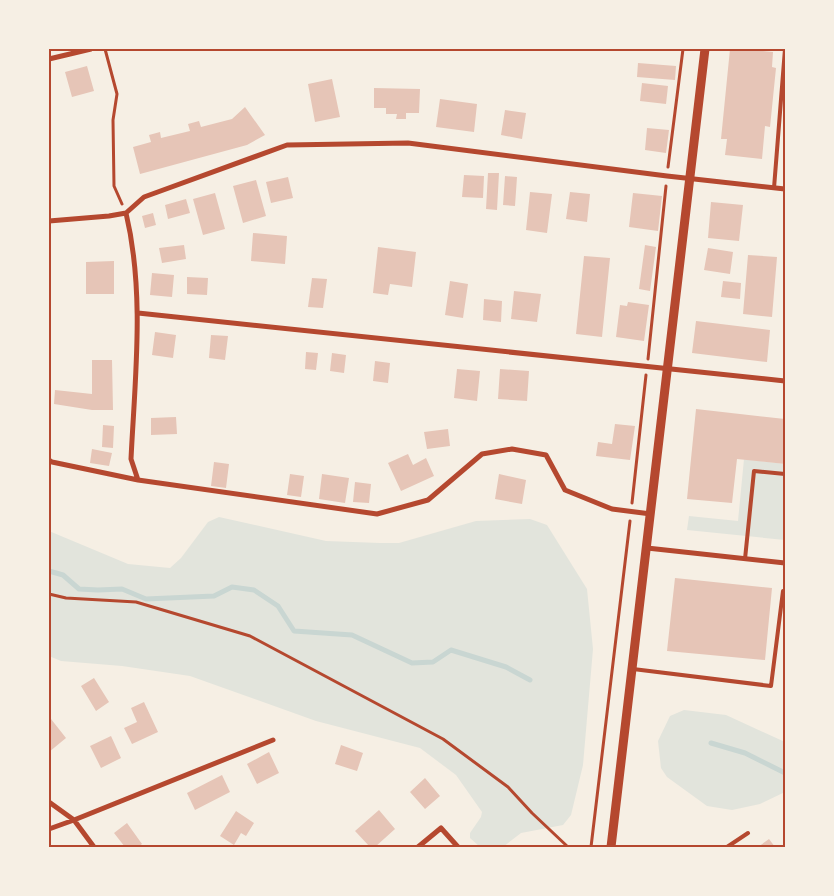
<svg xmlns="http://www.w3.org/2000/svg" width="834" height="896" font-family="Raleway,sans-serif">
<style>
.green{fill:#e2e4dc}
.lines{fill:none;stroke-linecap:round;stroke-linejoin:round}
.stream{stroke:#c9d6d2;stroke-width:5}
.building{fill:#e6c5b7}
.path{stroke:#b5482f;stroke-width:3}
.service{stroke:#b5482f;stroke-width:4}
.minor{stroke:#b5482f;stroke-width:5}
.tertiary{stroke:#b5482f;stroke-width:9}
.neatline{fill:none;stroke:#b5482f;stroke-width:2}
</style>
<rect width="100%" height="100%" fill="#f6efe4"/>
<path class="green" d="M744 459 785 464V540L687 530 689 516 738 521Z
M219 517 326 541 380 543H399L476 521 530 519 547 525 587 589 593 649 583 765 571 815 563 825 521 833 503 847H480L470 838V833L481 817 482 812 456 775 420 748 316 721 190 676 122 666 61 661 49 656V531L128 564 170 568 181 558 208 522Z
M684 710 726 715 785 742V792L760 804 732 810 707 806 667 777 661 768 658 741 670 716Z"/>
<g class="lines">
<path class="stream" d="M49 571 63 575 79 589 98 590 122 589 146 599 214 596 232 587 254 590 278 606 294 631 352 635 412 663 433 662 451 650 506 667 530 680
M711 743 745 753 785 773"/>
</g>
<path class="building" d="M730 49H764L763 51 773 52 772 67 776 68 770 127 765 126 762 159 725 155 727 139H721Z
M638 63 676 66 675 80 637 77Z
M87 66 94 91 72 97 65 72Z
M332 79 340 117 315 122 308 84Z
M642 83 668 86 666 104 640 101Z
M374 88 420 89 419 113H406V119H396L397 114H386V108H374Z
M440 99 477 104 474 132 436 127Z
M245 107 265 135 247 145 140 174 133 147 151 142 149 135 160 132 161 138 190 131 188 124 199 121 201 127 232 119Z
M505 110 526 113 522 139 501 135Z
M647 128 669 130 666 153 645 150Z
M488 173H499L497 210 486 209Z
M464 175 484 176 483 198 462 197Z
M505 176 517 177 515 206 503 205Z
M288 177 293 198 271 203 266 182Z
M256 180 266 216 243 223 233 186Z
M530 192 552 194 547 233 526 230Z
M570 192 590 194 587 222 566 219Z
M215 193 225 229 203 235 193 199Z
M633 193 662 196 658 231 629 227Z
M186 199 190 213 168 219 165 205Z
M711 202 743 205 739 241 708 238Z
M153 213 156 225 145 228 142 216Z
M253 233 287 236 285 264 251 261Z
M184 245 186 259 162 263 159 248Z
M645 245 656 247 650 291 639 289Z
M378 247 416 252 412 287 390 284 388 295 373 293Z
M708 248 733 252 730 274 704 270Z
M748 255 777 257 772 317 743 314Z
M584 256 610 258 602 337 576 334Z
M114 261V294H86V262Z
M152 273 174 275 172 297 150 295Z
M187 277 208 278 207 295 187 294Z
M312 278 327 279 323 308 308 307Z
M450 281 468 284 463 318 445 315Z
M723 281 741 283 740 299 721 297Z
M514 291 541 294 537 322 511 319Z
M484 299 502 301 501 322 483 320Z
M628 302 649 305 644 341 616 337 620 305 627 306Z
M696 321 770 330 767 362 692 353Z
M155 332 176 335 173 358 152 355Z
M211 335 228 336 225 360 209 358Z
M306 352 318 353 316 370 305 369Z
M332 353 346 355 344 373 330 371Z
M92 360H112L113 410H92L54 404 55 390 92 394Z
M375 361 390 363 388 383 373 381Z
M457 369 480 371 477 401 454 398Z
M500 369 529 371 527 401 498 399Z
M696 409 785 419V464L737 459 732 503 687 499Z
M176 417 177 434 151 435V418Z
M615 424 635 426 630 460 596 456 598 442 612 444Z
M103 425 114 426 113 448 102 447Z
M448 429 450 446 427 449 424 432Z
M92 449 112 453 109 466 90 463Z
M408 454 413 465 426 458 434 476 401 491 388 463Z
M214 462 229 464 226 488 211 486Z
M290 474 304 476 301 497 287 495Z
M322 474 349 478 345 503 319 499Z
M499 474 526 480 522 504 495 499Z
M355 482 371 484 369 503 353 502Z
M675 578 772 588 765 660 667 651Z
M94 678 109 702 96 711 81 686Z
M144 702 158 732 132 744 124 728 137 722 131 708Z
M51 719 66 738 49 752V721Z
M111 736 121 758 101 768 90 746Z
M341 745 363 753 357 771 335 764Z
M269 752 279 773 257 784 247 764Z
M222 775 230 792 195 810 187 793Z
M425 778 440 796 425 809 410 792Z
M379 810 395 829 375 847H370L355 831Z
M236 811 254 823 246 836 241 833 234 845 220 836Z
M127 823 142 844 138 847H125L114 833Z
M769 839 775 847H758Z"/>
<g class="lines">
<path class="path" d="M105 49 117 94 113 120 114 186 122 204
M668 167 683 49
M648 359 666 186
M632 503 646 375
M49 594 66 598 136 602 250 636 443 739 508 787 532 813 568 847
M591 847 630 521"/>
<path class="service" d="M774 188 785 49
M745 559 754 471 785 474
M633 669 771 686 783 591
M727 847 748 833"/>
<path class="minor" d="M49 59 91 49
M126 213C145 293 135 377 131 459L138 480
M49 221 109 216 126 213 144 197 287 145 408 143 667 176 785 189
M138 313 785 381
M49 460 52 462 138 480 377 514 428 500 482 454 512 449 546 455 565 490 612 509 651 514
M647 548 785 563
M49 802 74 820 94 847
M49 829 74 820 273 740
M418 847 441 828 458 847"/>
<path class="tertiary" d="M611 847 705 49"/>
</g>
<rect width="834" height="896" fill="none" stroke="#f6efe4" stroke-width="100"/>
<rect x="50" y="50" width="734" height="796" class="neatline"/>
</svg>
